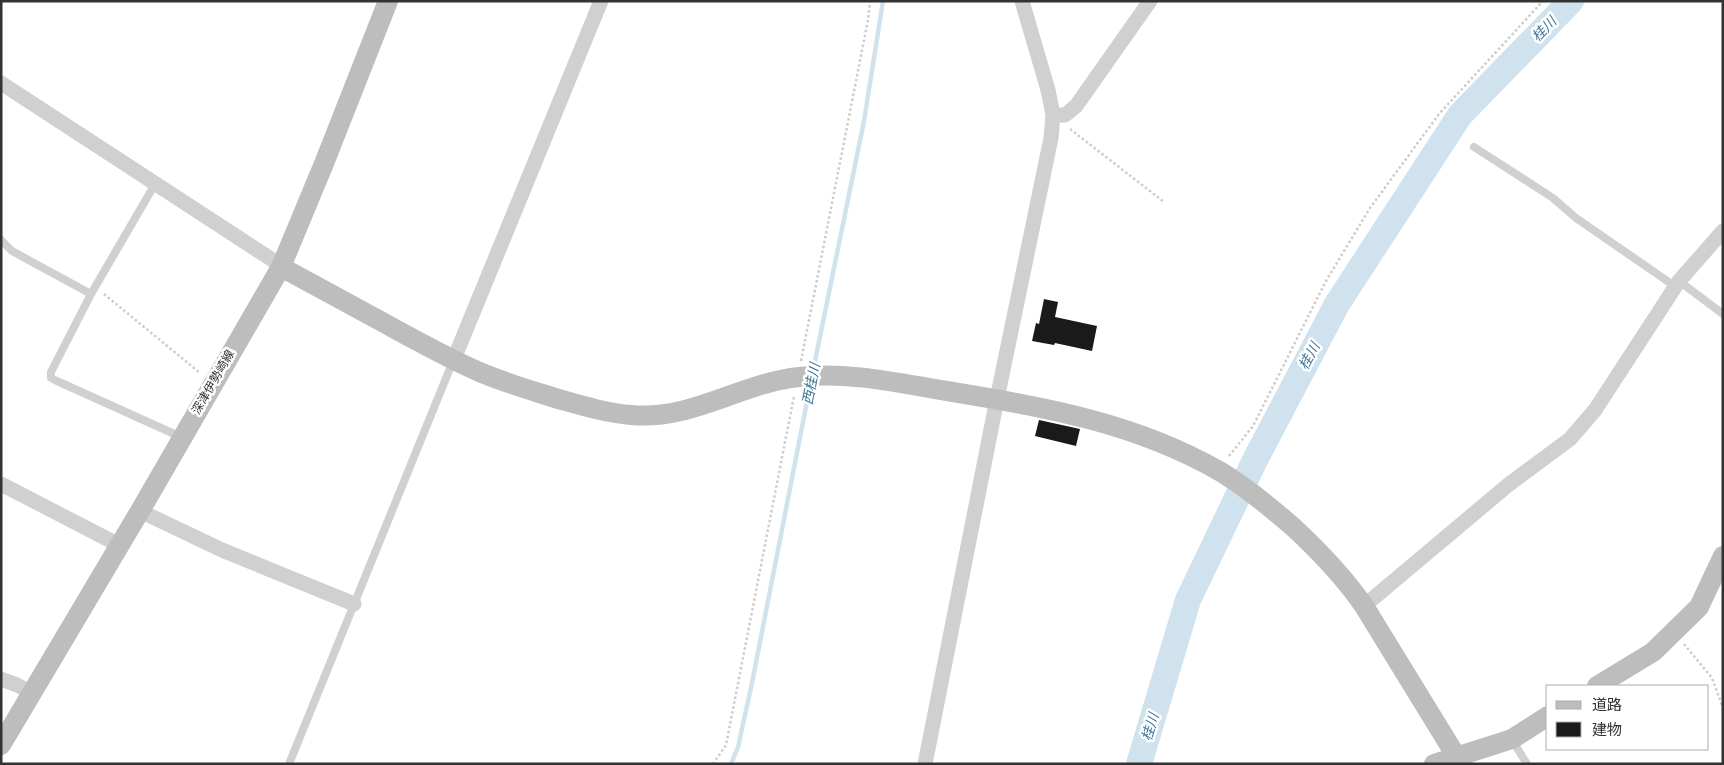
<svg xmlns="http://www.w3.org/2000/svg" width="1724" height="765" font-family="'Asap Condensed','Noto Sans JP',sans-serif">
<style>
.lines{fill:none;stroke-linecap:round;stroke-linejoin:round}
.stream{stroke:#cfe2ee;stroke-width:4.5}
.river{stroke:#cfe2ee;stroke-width:26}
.building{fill:#1a1a1a}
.path{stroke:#cdcdcd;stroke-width:2.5;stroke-dasharray:2.5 2.5;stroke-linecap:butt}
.lane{stroke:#d0d0d0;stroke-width:8}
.street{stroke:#d0d0d0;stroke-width:15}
.secondary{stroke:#bdbdbd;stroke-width:20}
.labels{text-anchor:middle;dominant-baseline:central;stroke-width:5;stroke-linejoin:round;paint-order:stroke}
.street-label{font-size:12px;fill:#333;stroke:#fff}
.water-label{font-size:14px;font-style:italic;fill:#3f7597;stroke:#fff}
</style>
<rect width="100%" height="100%" fill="#fff"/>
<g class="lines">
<path class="stream" d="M813 371 864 121 883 1
M731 764 738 747 752 683 811 381"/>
<path class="river" d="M1139 764 1188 600 1256 458 1337 304 1460 115 1571 1"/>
</g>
<path class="building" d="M1044 299 1058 302 1055 317 1097 326 1092 351 1055 343 1054 345 1032 341 1036 323 1039 324Z
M1039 420 1080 429 1076 446 1035 436Z"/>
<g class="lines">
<path class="path" d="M1070 129 1164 202
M104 294 200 373
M801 361 868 20 870 1
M1229 456 1253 426 1326 281 1370 208 1439 114 1543 1
M1684 644 1712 678 1723 708
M713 764 726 745 794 396"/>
<path class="lane" d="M1474 147 1553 198 1576 218 1676 287
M155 184 91 294 51 372V378L57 381 181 437
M1 240 12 251 91 294
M1679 281 1723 314
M1512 740 1527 764
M289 764 453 361"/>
<path class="street" d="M1 83 271 259 281 267
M1053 115H1065L1076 106 1150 1
M454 359 601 1
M1 484 119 545
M140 511 222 550 354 604
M1364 606 1508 485 1570 439 1595 410 1679 281 1723 231
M1 679 17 685 32 693
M925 764 997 399 1051 138 1053 115 1048 90 1022 1"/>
<path class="secondary" d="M281 267C312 284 344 301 375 318 410 337 445 357 482 373 506 383 530 390 555 398 580 405 605 413 631 415 691 421 741 383 799 377 850 371 902 384 953 392 1048 408 1136 423 1221 472 1246 487 1270 507 1292 526 1318 550 1344 577 1364 606L1461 764
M1597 686 1653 652 1699 607 1723 556
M1 745 140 511 281 267 325 161 388 1
M1434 764 1512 739 1548 716"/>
</g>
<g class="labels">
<g class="street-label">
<text transform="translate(213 382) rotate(-60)">深津伊勢崎線</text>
</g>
<g class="water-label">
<text transform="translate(1544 29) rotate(-46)">桂川</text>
<text transform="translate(1309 356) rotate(-62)">桂川</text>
<text transform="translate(811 384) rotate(-79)">西桂川</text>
<text transform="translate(1150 727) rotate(-73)">桂川</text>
</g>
</g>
<rect width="1724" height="765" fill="none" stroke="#333333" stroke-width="5"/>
<rect x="1546" y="685" width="162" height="65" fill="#ffffff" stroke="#adadad"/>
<rect x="1556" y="701" width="25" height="8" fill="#bdbdbd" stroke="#adadad"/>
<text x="1592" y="710" font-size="15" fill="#333333">道路</text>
<rect x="1556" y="722" width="25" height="15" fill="#1a1a1a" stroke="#adadad"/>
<text x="1592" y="735" font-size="15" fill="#333333">建物</text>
</svg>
